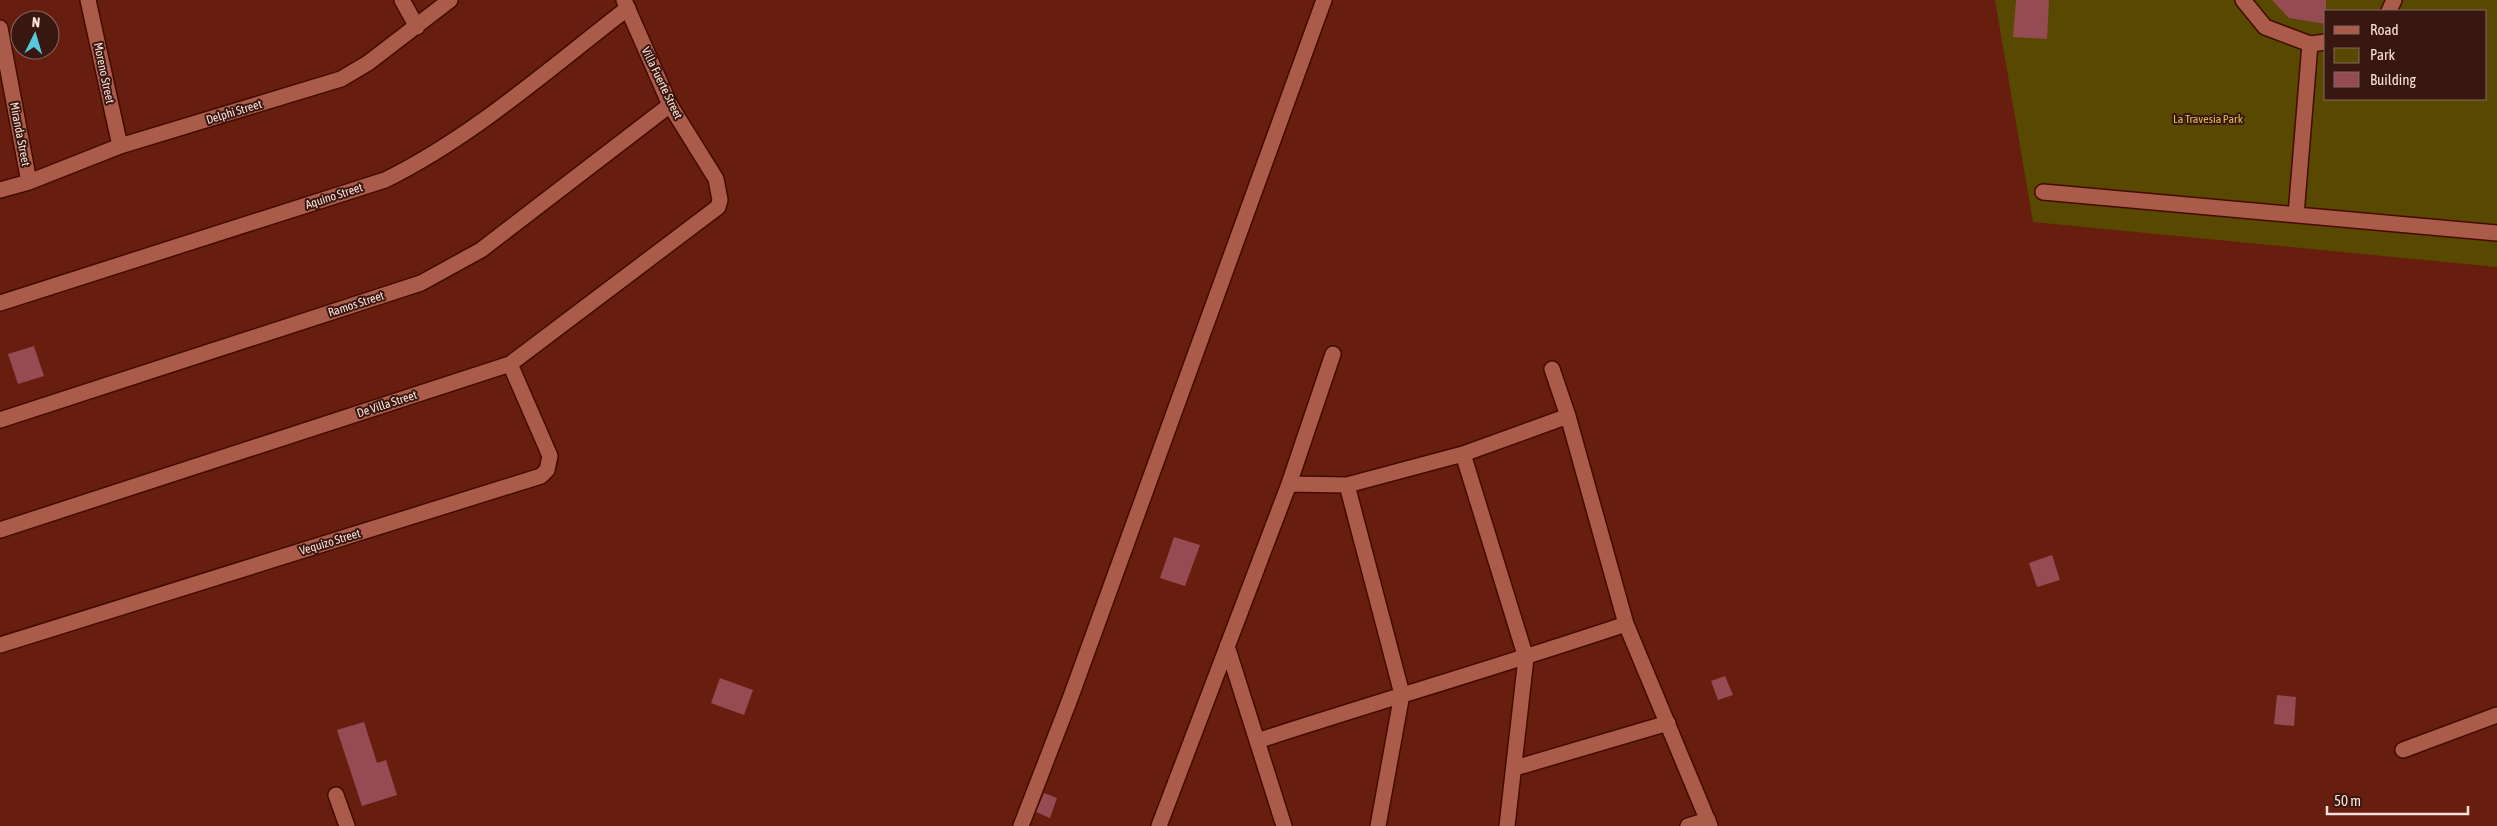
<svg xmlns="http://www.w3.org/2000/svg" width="2497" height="826" font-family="'Asap Condensed',sans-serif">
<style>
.green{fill:#594800;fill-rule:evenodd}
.building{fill:#944b54}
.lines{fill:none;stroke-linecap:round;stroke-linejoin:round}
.minor-casing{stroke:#430b02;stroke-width:18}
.minor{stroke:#ab5b4a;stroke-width:15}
.labels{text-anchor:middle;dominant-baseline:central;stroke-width:4;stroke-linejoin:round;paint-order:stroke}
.street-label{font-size:12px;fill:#fce0d9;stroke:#381710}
.park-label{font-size:12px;fill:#ddbf55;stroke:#381710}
</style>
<rect width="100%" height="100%" fill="#681e0f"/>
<path class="green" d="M1995 0H2497V267L2033 222ZM2326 11H2486V99H2326Z"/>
<path class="building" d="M2016 0H2049L2047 39 2013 37Z
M2272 0H2326V24L2289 18Z
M34 346 44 376 18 384 8 354Z
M1174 537 1200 545 1185 586 1160 578Z
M2052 555 2060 580 2037 587 2029 563Z
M1725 676 1733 695 1718 700 1711 681Z
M720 678 753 690 744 715 711 703Z
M2277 695 2296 697 2294 726 2274 724Z
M364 722 377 763 386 760 397 795 362 806 337 730Z
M1044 793 1057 798 1050 818 1036 812Z"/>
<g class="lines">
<g class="minor-casing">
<path id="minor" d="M88 0 120 146
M402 0 417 27
M2243 0 2265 27 2310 44 2326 42
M2389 11 2394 0
M0 28 29 182
M0 190 29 182 120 146 341 79 368 63 450 0
M2043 192 2497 233
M2296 215 2310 44
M0 303 385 180C474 136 550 68 628 8
M1552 369 1568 416 1626 624 1710 826
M0 420 421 283 481 250 670 105
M1463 454 1526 658 1507 826
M1289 484 1347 485 1463 454 1568 416
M1347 485 1402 694 1378 826
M0 530 510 364 718 207 720 200 716 179 670 105 624 0
M0 645 541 476 547 470 550 456 510 364
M1227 646 1284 826
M1257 741C1380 701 1504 665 1626 624
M2403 750 2497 715
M1515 768 1668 723
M336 795 347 826
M1021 826 1070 699 1324 0
M1159 826 1289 484 1333 354
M1688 826 1708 820"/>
</g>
<use href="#minor" class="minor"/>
</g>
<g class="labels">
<g class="street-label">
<text transform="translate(104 73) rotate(78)">Moreno Street</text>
<text transform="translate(662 83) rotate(64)">Villa Fuerte Street</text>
<text transform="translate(234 112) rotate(-17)">Delphi Street</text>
<text transform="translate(20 134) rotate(79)">Miranda Street</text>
<text transform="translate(334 196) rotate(-18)">Aquino Street</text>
<text transform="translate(356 304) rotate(-18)">Ramos Street</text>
<text transform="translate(387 404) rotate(-18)">De Villa Street</text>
<text transform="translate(330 542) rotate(-17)">Vequizo Street</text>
</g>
<g class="park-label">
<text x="2208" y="119">La Travesia Park</text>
</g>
</g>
<rect x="2324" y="10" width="162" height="90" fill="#381710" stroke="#866760"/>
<rect x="2334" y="26" width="25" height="8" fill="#ab5b4a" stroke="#866760"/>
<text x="2370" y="35" font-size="15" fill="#fce0d9">Road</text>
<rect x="2334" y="48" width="25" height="15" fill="#594800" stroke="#866760"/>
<text x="2370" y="60" font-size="15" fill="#fce0d9">Park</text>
<rect x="2334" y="72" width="25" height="15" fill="#944b54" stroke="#866760"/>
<text x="2370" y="85" font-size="15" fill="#fce0d9">Building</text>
<g transform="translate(35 35) rotate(5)"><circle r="24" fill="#381710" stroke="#866760"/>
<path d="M0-4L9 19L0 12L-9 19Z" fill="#56c9e1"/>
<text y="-8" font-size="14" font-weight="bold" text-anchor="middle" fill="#fce0d9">N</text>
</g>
<path d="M2327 806v8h141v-8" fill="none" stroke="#fce0d9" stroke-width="2.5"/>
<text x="2334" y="806" font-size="15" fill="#fce0d9" stroke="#381710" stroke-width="4" paint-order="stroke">50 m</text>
</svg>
